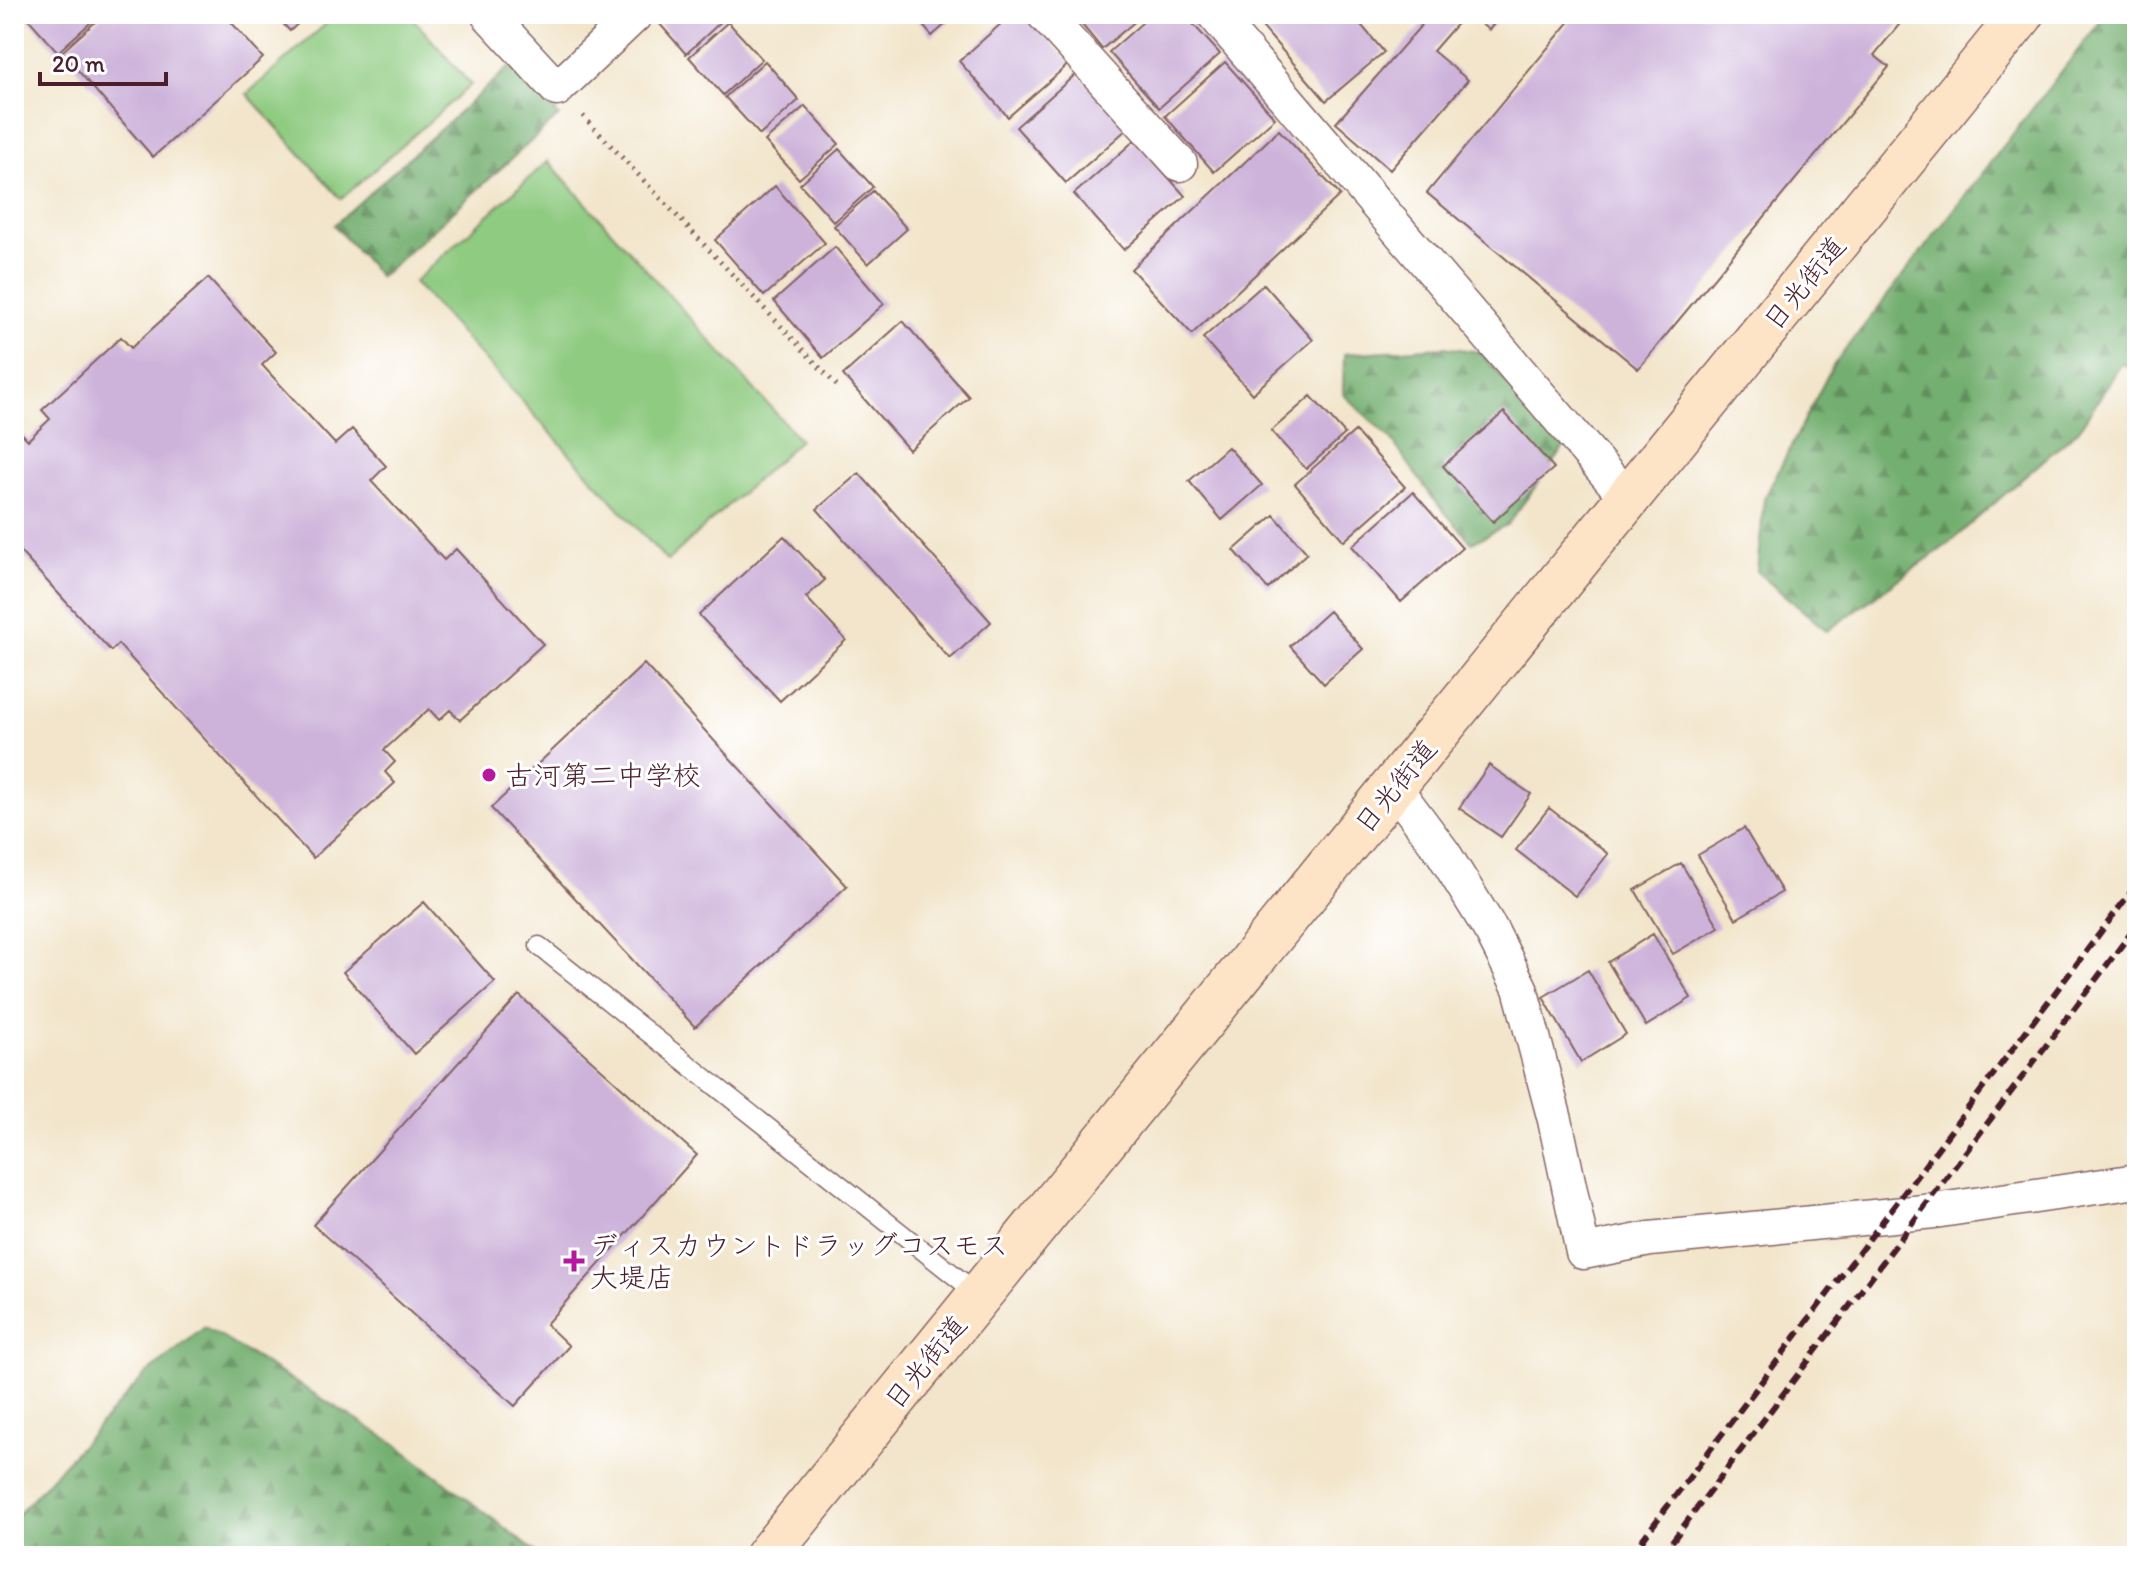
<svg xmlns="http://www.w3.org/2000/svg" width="2151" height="1570" font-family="Itim,'Klee One',sans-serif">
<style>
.green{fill:#8fcb81;stroke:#6c7556;stroke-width:2}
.forest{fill:url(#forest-firs);stroke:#5e674d;stroke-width:2}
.building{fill:#cdb3da}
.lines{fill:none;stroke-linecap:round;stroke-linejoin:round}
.service-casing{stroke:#856463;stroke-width:21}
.minor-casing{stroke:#856463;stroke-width:37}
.secondary-casing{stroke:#856463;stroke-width:47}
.path{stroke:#856463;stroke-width:5;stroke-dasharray:2 6;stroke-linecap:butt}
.service{stroke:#fff;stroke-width:18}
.minor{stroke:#fff;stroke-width:34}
.secondary{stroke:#fee4c6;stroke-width:44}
.rail{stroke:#4a1f2b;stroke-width:6;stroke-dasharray:12 6;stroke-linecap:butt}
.poi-dot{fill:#b5179e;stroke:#fff;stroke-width:3}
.labels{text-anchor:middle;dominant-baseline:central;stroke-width:6;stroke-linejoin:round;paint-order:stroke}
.street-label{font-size:28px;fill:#4a1f2b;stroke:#fff}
.poi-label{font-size:28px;fill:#4a1f2b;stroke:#fff;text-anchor:start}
</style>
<defs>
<pattern id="forest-firs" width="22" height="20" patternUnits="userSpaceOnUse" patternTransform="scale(2)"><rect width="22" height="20" fill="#73af6f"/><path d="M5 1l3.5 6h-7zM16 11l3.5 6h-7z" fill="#608e5b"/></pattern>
</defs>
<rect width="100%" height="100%" fill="#fff"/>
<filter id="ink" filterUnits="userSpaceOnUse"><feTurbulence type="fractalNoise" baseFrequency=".0125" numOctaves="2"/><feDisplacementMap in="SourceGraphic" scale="16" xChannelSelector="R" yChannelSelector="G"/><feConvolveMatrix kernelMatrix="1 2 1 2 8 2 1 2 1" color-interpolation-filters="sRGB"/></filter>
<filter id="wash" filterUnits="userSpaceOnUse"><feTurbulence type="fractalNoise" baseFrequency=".006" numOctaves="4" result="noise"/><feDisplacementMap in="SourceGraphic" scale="32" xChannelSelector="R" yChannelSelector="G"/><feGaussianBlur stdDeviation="1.8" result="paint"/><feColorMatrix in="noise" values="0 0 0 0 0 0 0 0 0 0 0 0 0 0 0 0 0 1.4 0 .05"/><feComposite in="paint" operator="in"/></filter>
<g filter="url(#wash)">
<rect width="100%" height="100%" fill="#f2e5cb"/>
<path class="green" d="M337 14H409L471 85 341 199 247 94Z
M548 161 800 440 667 561 414 282Z"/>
<path class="forest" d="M2106 14H2137V374L2122 363 2079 429 1948 544 1827 631 1757 572 1764 499 1832 367Z
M513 64 559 116 380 277 334 225Z
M1444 347 1480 352 1564 447 1508 524 1472 543 1434 500 1391 439 1343 394 1344 354Z
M205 1327 396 1444 541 1556H14V1519L145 1375Z"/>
<g id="blocks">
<path class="building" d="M24 14H100L58 52Z
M104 14H224L263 58 153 157 62 52Z
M274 14H308L290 31Z
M653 14H721L725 18 686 54 652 15Z
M913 14H957L932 36Z
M1012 14H1026L1070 63 1008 117 959 61Z
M1073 14H1144L1102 49Z
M1152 14H1184L1220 54 1159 108 1109 52Z
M1251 14H1352L1384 52 1326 101Z
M1431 14H1453L1460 20 1433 51 1468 80 1390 170 1336 123Z
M1468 14H1502L1489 30Z
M1576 14H1908L1874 55 1889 67 1638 369 1427 193Z
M728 22 762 59 723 95 689 57Z
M765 61 799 100 760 135 725 97Z
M1225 62 1275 118 1214 172 1165 116Z
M1077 73 1127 129 1066 183 1016 127Z
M805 106 839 144 799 179 765 141Z
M1279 130 1340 195 1192 334 1131 269Z
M1135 140 1185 196 1124 250 1074 194Z
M839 149 873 187 834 222 800 184Z
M775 186 825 243 764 296 715 240Z
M873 191 907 229 868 264 834 226Z
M835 247 884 304 823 358 774 301Z
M208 278 276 352 262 365 335 444 352 429 386 466 371 481 444 560 456 549 543 644 460 720 450 710 439 720 429 709 384 750 395 762 385 772 395 783 313 858 118 644 111 651 14 545V425L28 440 50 419 42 410 121 337 131 348Z
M1264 284 1313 340 1252 394 1203 338Z
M903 321 969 397 909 450 843 375Z
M1311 396 1345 434 1306 469 1271 431Z
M1504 412 1554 468 1493 522 1443 466Z
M1355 431 1405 487 1344 541 1295 484Z
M1228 447 1262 485 1222 520 1189 481Z
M859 473 991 622 950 659 817 509Z
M1413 492 1462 548 1401 602 1352 546Z
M1274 515 1307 553 1268 589 1234 550Z
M784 536 825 580 806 597 846 640 780 701 699 615Z
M1329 611 1363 649 1324 684 1290 646Z
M644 664 847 886 695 1027 491 808Z
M1489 765 1531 794 1501 837 1459 808Z
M1549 808 1608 854 1575 896 1516 850Z
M1744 828 1782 892 1736 919 1698 855Z
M1681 863 1719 927 1673 954 1635 890Z
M424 902 495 982 414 1054 343 972Z
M1653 934 1691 998 1646 1026 1608 962Z
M1588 970 1626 1034 1581 1062 1543 997Z
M519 995 697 1155 546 1324 569 1346 515 1406 313 1225Z"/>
</g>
</g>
<g filter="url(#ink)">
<use href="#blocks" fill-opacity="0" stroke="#856463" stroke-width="2"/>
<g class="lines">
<g class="service-casing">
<path id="service" d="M539 946 979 1295"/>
</g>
<g class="minor-casing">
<path id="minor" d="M488 14 557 89 636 14
M1044 14 1180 164
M1214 14 1628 499
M1394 787 1444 854 1492 932 1520 988 1555 1120 1583 1252 1650 1239 1934 1211 2137 1181"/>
</g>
<g class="secondary-casing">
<path id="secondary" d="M767 1556 2022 14"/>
</g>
<path class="path" d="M583 116 840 389"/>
<use href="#service" class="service"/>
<use href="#minor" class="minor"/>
<use href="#secondary" class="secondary"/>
<path class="rail" d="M1630 1556 2137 884
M1661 1556 2137 925"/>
</g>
</g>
<g class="poi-dot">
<circle cx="489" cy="775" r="8"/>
<path d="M570 1249h8v8h8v8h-8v8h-8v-8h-8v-8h8z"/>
</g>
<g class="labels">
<g class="street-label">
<text transform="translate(1804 283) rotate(-51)">日光街道</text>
<text transform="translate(1395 786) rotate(-51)">日光街道</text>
<text transform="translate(925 1362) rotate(-51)">日光街道</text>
</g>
<g class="poi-label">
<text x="505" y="775">古河第二中学校</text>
<text x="590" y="1245">ディスカウントドラッグコスモス<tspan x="590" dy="32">大堤店</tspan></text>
</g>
</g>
<rect width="2151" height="1570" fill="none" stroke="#fff" stroke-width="48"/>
<path d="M40 72v12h126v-12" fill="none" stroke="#4a1f2b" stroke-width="4"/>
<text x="52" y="72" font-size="24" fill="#4a1f2b" stroke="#ffffff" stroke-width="6" paint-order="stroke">20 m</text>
</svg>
